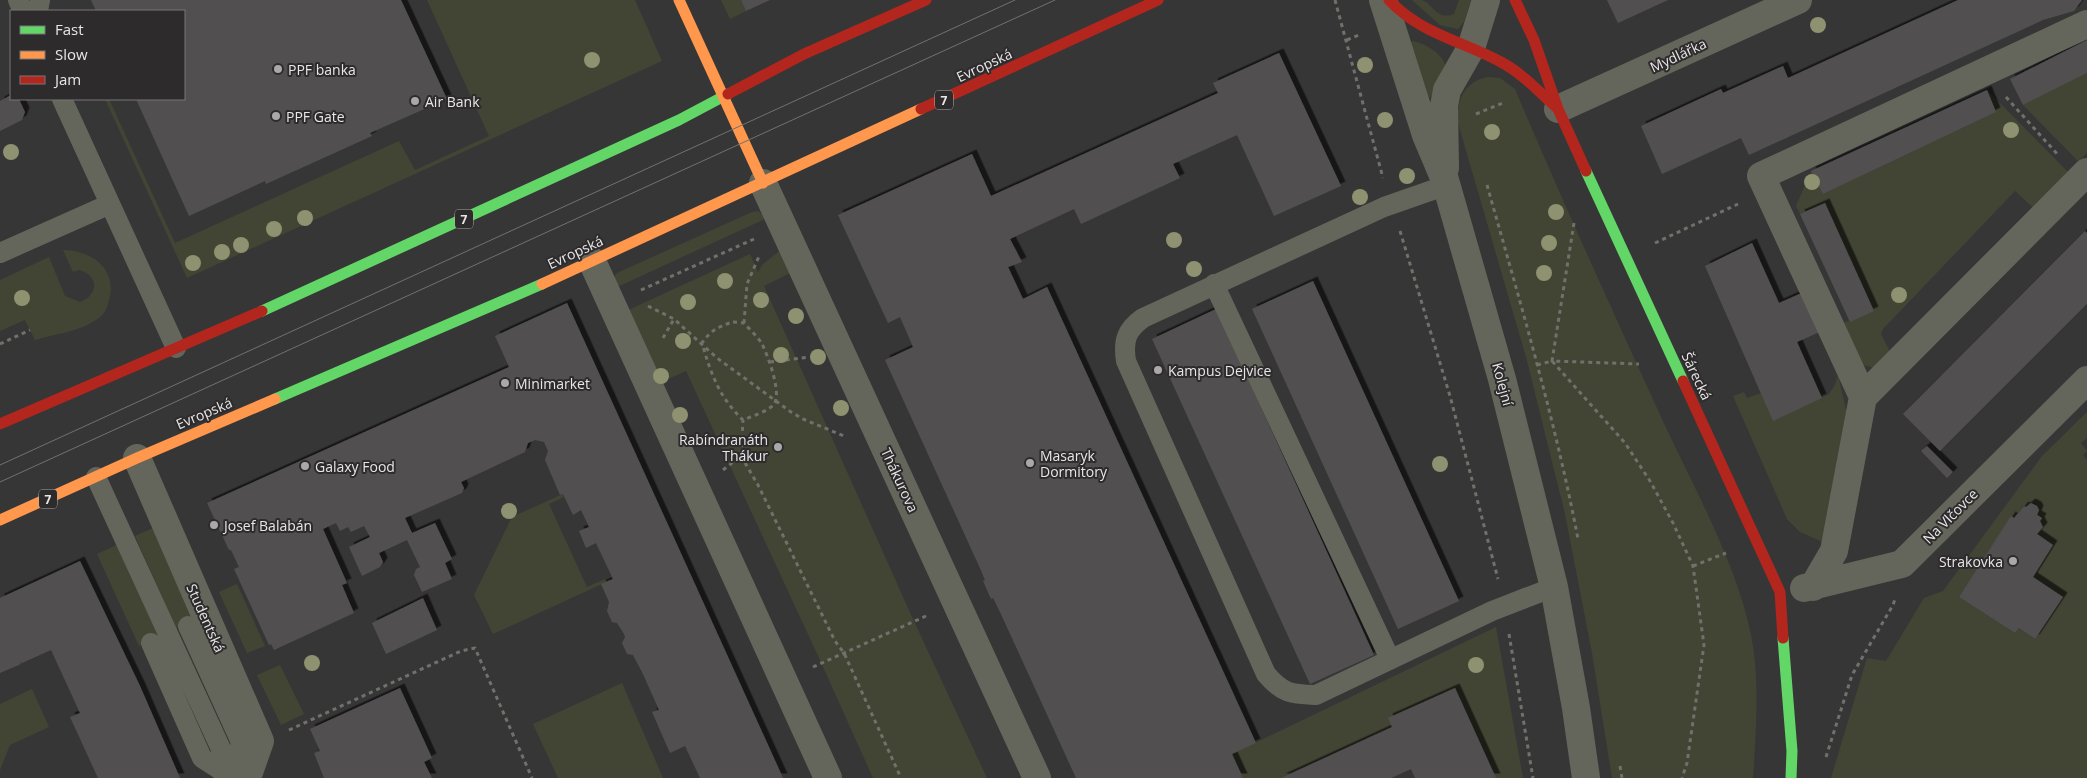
<svg xmlns="http://www.w3.org/2000/svg" width="2087" height="778" font-family="'Open Sans',sans-serif">
<style>
.green{fill:#424534;fill-rule:evenodd}
.building{fill:#515050;filter:url(#shadow)}
.lines{fill:none;stroke-linecap:round;stroke-linejoin:round}
.path{stroke:#71716c;stroke-width:3;stroke-dasharray:4 4;stroke-linecap:butt}
.lane{stroke:#65665b;stroke-width:20}
.street{stroke:#65665b;stroke-width:28}
.fast{stroke:#63d668;stroke-width:11}
.slow{stroke:#ff974d;stroke-width:11}
.jam{stroke:#b3261e;stroke-width:11}
.tram{stroke:#71726d;stroke-width:1}
.tree{fill:#8e9270}
.poi-dot{fill:#aaa8a8;stroke:#2e2b2c;stroke-width:2}
.labels{text-anchor:middle;dominant-baseline:central;stroke-width:4;stroke-linejoin:round;paint-order:stroke}
.shield{fill:#2e2b2c;stroke:#b0aeae;stroke-width:1}
.shield-label{font-size:12px;font-weight:bold;fill:#e8e6e6}
.street-label{font-size:14px;fill:#e8e6e6;stroke:#2e2b2c}
.poi-label{font-size:14px;fill:#e8e6e6;stroke:#2e2b2c;text-anchor:start}
</style>
<defs>
<filter id="shadow"><feDropShadow dx="4.5" dy="-4.5" stdDeviation="0" flood-color="#0009"/></filter>
</defs>
<rect width="100%" height="100%" fill="#373636"/>
<path class="green" d="M427 0H635L662 61 187 278 105 99H109L175 243 399 141 415 170 489 136Z
M721 0H741L746 11 730 19Z
M1412 0C1415 0 1418 0 1421 0 1433 2 1435 21 1454 14L1459 0H1471L1464 22 1458 29 1440 25Z
M1413 41C1424 43 1443 54 1445 65L1433 94 1429 98 1410 43Z
M2087 73V153L2078 161 2023 105Z
M1488 77 1500 78 1515 89C1562 200 1612 310 1662 419 1693 486 1737 564 1751 635 1760 680 1756 732 1753 778H1612L1592 653 1565 514 1526 357 1458 123C1456 100 1465 81 1488 77Z
M1987 90 2074 178 2039 213 2015 191 1883 329 1881 334 1894 360 1877 369 1857 363 1839 325 1874 310 1825 203 1800 214 1796 206 1811 171 1823 194 1996 112Z
M758 211 767 218 613 289 614 278 617 273 752 212Z
M782 249 792 272 764 286 912 617 987 778H873L819 658 686 371 657 384 624 312 750 254 758 272 763 264Z
M63 250C91 250 118 269 109 300 107 307 106 312 100 317 83 331 56 334 35 340L25 320 0 331V280L49 257 65 296 80 302C99 295 99 275 79 270L73 272Z
M1838 375 1847 414 1825 543 1800 532 1787 519 1733 396 1744 392 1747 398 1761 393 1774 420 1829 394 1835 385Z
M2087 412V438L2081 443 2087 451 2083 455 2087 460V778H1831L1867 658 1886 661 1924 598 1943 591 2042 456ZM2034 503 2038 507 2037 515 2042 518 2040 521 2043 527 2037 534 2053 545 2033 577 2063 597 2035 639 2019 628 2015 633 1959 597 2011 517 2014 518 2023 506 2026 507 2028 505Z
M563 494 564 497 549 504 587 587 612 576 613 579 493 634 474 595 512 517Z
M153 528 197 619 176 628 135 536Z
M119 544 161 636 139 646 97 554Z
M237 584 265 646 247 653 219 592Z
M1496 627 1523 778H1496L1392 727 1281 778H1243L1232 754Z
M280 665 304 714 281 725 257 675Z
M622 683 663 778H558L533 724Z
M32 689 49 727 10 745 0 770V704Z"/>
<path class="building" d="M91 0H401L447 99 370 133 372 136 266 184 265 181 189 216 136 99H184V11H96Z
M741 0H770L746 11Z
M1607 0H1668L1618 23Z
M1958 0H2082L2074 11 2043 20 1749 155 1741 138 1662 174 1641 126 1721 89 1723 93 1783 66 1788 78Z
M2087 40V73L2023 105 2010 79Z
M1279 53 1341 186 1274 216 1237 135 1173 164 1180 178 1081 224 1074 209 1010 239 1022 262 1008 267 1023 299 1047 287 1256 743 1232 754 1243 778H1076L1000 612 993 598 991 599 983 581 985 580 979 566 885 360 913 347 900 317 888 323 838 215 972 154 991 196 1218 93 1213 83Z
M1987 90 1996 112 1823 194 1811 171Z
M11 95V99H19L25 112 22 120 0 131V101Z
M1825 203 1874 311 1850 322 1800 214Z
M2085 231 2087 233V304L1940 451 1903 414Z
M1752 243 1779 303 1804 292 1822 331 1797 342 1822 398 1773 421 1705 266Z
M1313 281 1459 601 1398 629 1252 309Z
M567 303 679 549 783 778H700L685 746 670 753 652 712 659 710 643 674 633 655 627 654 622 643 625 637 624 634 617 623 612 622 607 611 609 602 601 584 613 579 596 543 586 548 579 531 589 527 581 510 573 515 563 494 560 495 545 460 548 451 544 442 535 440 528 443 525 452 461 482 464 488 462 493 405 518 412 533 435 523 452 559 445 563 452 579 422 592 414 575 416 569 420 567 407 540 379 553 383 562 380 567 362 576 349 547 370 537 364 526 351 532 348 527 340 531 336 523 323 529 347 583 342 585 354 613 274 650 271 644 269 645 234 569 239 567 231 550H229L207 503 509 367 495 336Z
M1216 309 1374 655 1310 684 1152 339Z
M1927 446 1953 472 1947 478 1921 451Z
M2031 503 2037 506 2039 510 2037 515 2042 518 2040 521 2043 527 2037 534 2053 545 2033 577 2063 597 2035 639 2019 628 2015 633 1959 597 2011 516 2014 518 2024 506 2026 507Z
M80 561 140 686 180 778H98L70 717 80 713 51 650 22 663 20 662 21 664 0 673V598Z
M423 598 437 630 386 654 372 623Z
M400 688 432 758 424 762 432 778H324L314 753 320 751 310 729Z
M1455 688 1496 778H1415L1411 769 1391 778H1281L1392 727 1388 718Z"/>
<g class="lines">
<path class="path" d="M1335 0 1383 178
M1347 40 1359 35
M2006 97 2059 156
M1476 114 1503 103
M1487 185C1520 302 1555 419 1578 539
M1574 223 1552 361 1639 364
M1400 231 1450 396 1498 579
M1655 243 1738 204
M641 290 754 239
M648 306 674 319 717 358 791 412 803 419 844 436
M733 322 744 323C750 330 758 337 762 344 768 356 782 393 774 404 769 411 752 416 743 420 719 397 711 374 702 343 710 331 719 326 733 322Z
M744 323 747 284 760 254
M663 338 674 319
M0 344 30 330
M770 362 809 357
M1537 365 1552 361 1625 443 1650 481 1673 523 1693 566 1704 645 1687 763 1682 778
M741 456 758 485 835 641 844 653 901 778
M723 470 741 456 743 420
M1693 566 1726 553
M1509 634 1533 778
M813 667 926 616
M289 730 461 651 475 648 532 778
M1826 757 1852 675 1893 605 1895 599
M1620 766 1622 778"/>
<path class="lane" d="M18 0 23 11
M38 11 40 0
M62 99 176 348
M1447 185 1384 207 1143 318C1126 330 1123 341 1126 361L1266 674C1283 694 1291 694 1316 695L1492 611 1554 587
M0 253 110 204
M1214 284 1390 659
M96 477 221 749 240 778
M188 626 240 740 244 778
M151 643 202 758 233 778"/>
<path class="street" d="M1383 0 1426 135 1445 180 1502 379 1554 587 1576 708 1586 778
M1558 109 1798 0
M1445 168 1444 106 1447 90 1471 48 1486 0
M763 183 1037 778
M592 261 828 778
M1863 397 1761 176 2087 24
M137 458 260 741 247 778
M1813 587 1834 551 1863 397 2087 172
M1804 588 1902 564 2087 380"/>
<path class="fast" d="M1586 171 1683 381
M262 311 679 120 728 94
M275 399 542 284
M1783 638 1792 751 1791 778"/>
<path class="slow" d="M679 0 763 183
M542 284 921 109
M0 520 137 458 275 399"/>
<path class="jam" d="M1389 0C1421 34 1460 40 1499 61 1521 72 1538 91 1556 107
M1515 0 1534 40 1558 109 1586 171
M728 94 804 54 926 0
M921 109 1158 0
M1683 381 1780 592 1783 638
M0 424 262 311"/>
<path class="tram" d="M0 465 1015 0
M0 482 1055 0"/>
</g>
<g class="tree">
<circle cx="1818" cy="25" r="8"/>
<circle cx="592" cy="60" r="8"/>
<circle cx="1365" cy="65" r="8"/>
<circle cx="1385" cy="120" r="8"/>
<circle cx="2011" cy="130" r="8"/>
<circle cx="1492" cy="132" r="8"/>
<circle cx="11" cy="152" r="8"/>
<circle cx="1407" cy="176" r="8"/>
<circle cx="1812" cy="182" r="8"/>
<circle cx="1360" cy="197" r="8"/>
<circle cx="1556" cy="212" r="8"/>
<circle cx="305" cy="218" r="8"/>
<circle cx="274" cy="229" r="8"/>
<circle cx="1174" cy="240" r="8"/>
<circle cx="1549" cy="243" r="8"/>
<circle cx="241" cy="245" r="8"/>
<circle cx="222" cy="252" r="8"/>
<circle cx="193" cy="263" r="8"/>
<circle cx="1194" cy="269" r="8"/>
<circle cx="1544" cy="273" r="8"/>
<circle cx="725" cy="281" r="8"/>
<circle cx="1899" cy="295" r="8"/>
<circle cx="22" cy="298" r="8"/>
<circle cx="761" cy="300" r="8"/>
<circle cx="688" cy="302" r="8"/>
<circle cx="796" cy="316" r="8"/>
<circle cx="683" cy="341" r="8"/>
<circle cx="781" cy="355" r="8"/>
<circle cx="818" cy="357" r="8"/>
<circle cx="661" cy="376" r="8"/>
<circle cx="841" cy="408" r="8"/>
<circle cx="680" cy="415" r="8"/>
<circle cx="1440" cy="464" r="8"/>
<circle cx="509" cy="511" r="8"/>
<circle cx="312" cy="663" r="8"/>
<circle cx="1476" cy="665" r="8"/>
</g>
<g class="poi-dot">
<circle cx="278" cy="69" r="5"/>
<circle cx="415" cy="101" r="5"/>
<circle cx="276" cy="116" r="5"/>
<circle cx="1158" cy="370" r="5"/>
<circle cx="505" cy="383" r="5"/>
<circle cx="778" cy="447" r="5"/>
<circle cx="1030" cy="463" r="5"/>
<circle cx="305" cy="466" r="5"/>
<circle cx="214" cy="525" r="5"/>
<circle cx="2013" cy="561" r="5"/>
</g>
<g class="labels">
<g class="shield">
<rect x="935" y="90.5" width="18" height="19" rx="4"/>
<rect x="455" y="209.5" width="18" height="19" rx="4"/>
<rect x="39" y="489.5" width="18" height="19" rx="4"/>
</g>
<g class="shield-label">
<text x="944" y="100">7</text>
<text x="464" y="219">7</text>
<text x="48" y="499">7</text>
</g>
<g class="street-label">
<text transform="translate(1678 55) rotate(-25)">Mydlářka</text>
<text transform="translate(984 65) rotate(-25)">Evropská</text>
<text transform="translate(575 252) rotate(-25)">Evropská</text>
<text transform="translate(1697 376) rotate(65)">Šárecká</text>
<text transform="translate(1503 384) rotate(75)">Kolejní</text>
<text transform="translate(204 413) rotate(-23)">Evropská</text>
<text transform="translate(900 480) rotate(65)">Thákurova</text>
<text transform="translate(1950 516) rotate(-45)">Na Vlčovce</text>
<text transform="translate(206 618) rotate(66)">Studentská</text>
</g>
<g class="poi-label">
<text x="288" y="69">PPF banka</text>
<text x="425" y="101">Air Bank</text>
<text x="286" y="116">PPF Gate</text>
<text x="1168" y="370">Kampus Dejvice</text>
<text x="515" y="383">Minimarket</text>
<text x="768" y="439" text-anchor="end">Rabíndranáth<tspan x="768" dy="16">Thákur</tspan></text>
<text x="1040" y="455">Masaryk<tspan x="1040" dy="16">Dormitory</tspan></text>
<text x="315" y="466">Galaxy Food</text>
<text x="224" y="525">Josef Balabán</text>
<text x="2003" y="561" text-anchor="end">Strakovka</text>
</g>
</g>
<rect x="10" y="10" width="175" height="90" fill="#2e2b2c" stroke="#787676"/>
<rect x="20" y="26" width="25" height="8" fill="#63d668" stroke="#787676"/>
<text x="55" y="35" font-size="15" fill="#e8e6e6">Fast</text>
<rect x="20" y="51" width="25" height="8" fill="#ff974d" stroke="#787676"/>
<text x="55" y="60" font-size="15" fill="#e8e6e6">Slow</text>
<rect x="20" y="76" width="25" height="8" fill="#b3261e" stroke="#787676"/>
<text x="55" y="85" font-size="15" fill="#e8e6e6">Jam</text>
</svg>
